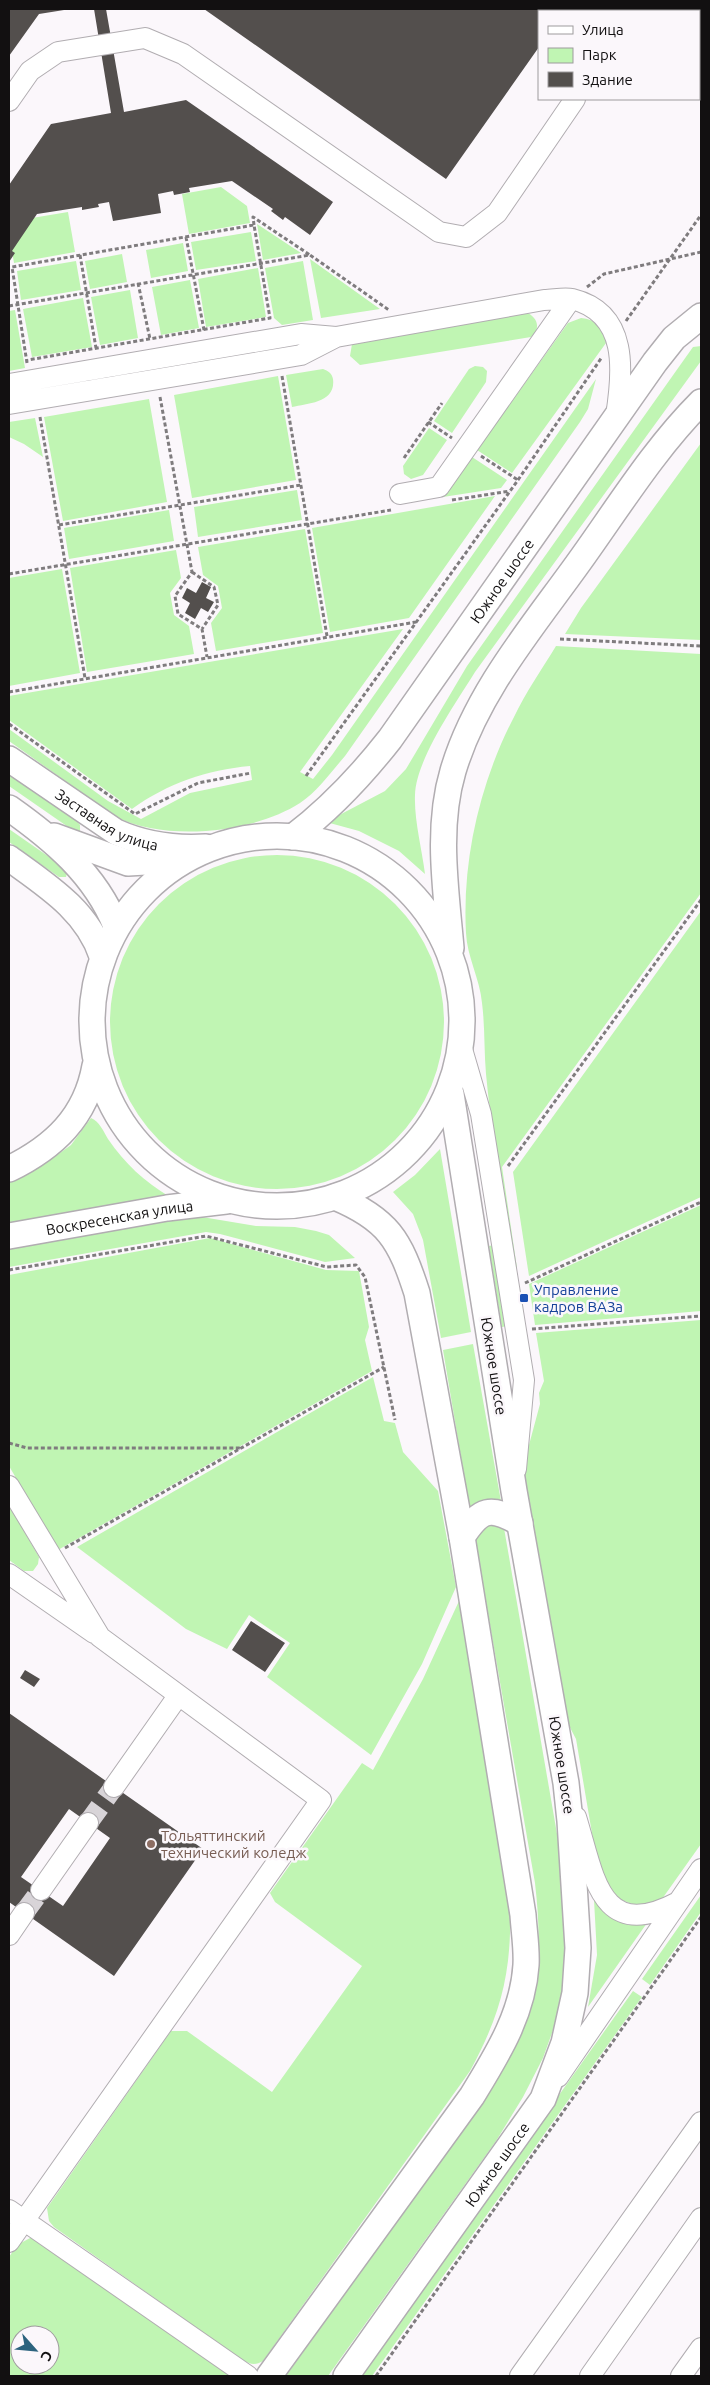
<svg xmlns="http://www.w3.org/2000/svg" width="710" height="2385" font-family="Ubuntu,sans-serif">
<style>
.green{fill:#c0f5b3;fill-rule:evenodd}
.building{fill:#534f4d;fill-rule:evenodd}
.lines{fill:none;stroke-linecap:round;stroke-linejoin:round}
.minor-tunnel{stroke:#d8d4d8;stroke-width:20;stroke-dasharray:20 10;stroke-linecap:butt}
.minor-casing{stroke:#b1adb1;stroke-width:22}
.major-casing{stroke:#b1adb1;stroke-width:28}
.path{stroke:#7f7c7e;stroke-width:3;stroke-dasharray:4 2.5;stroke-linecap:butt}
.minor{stroke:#fff;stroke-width:20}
.major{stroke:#fff;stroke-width:25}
.transit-dot{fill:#1a4fb4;stroke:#fbf7fb;stroke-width:2}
.education-dot{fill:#8d6e63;stroke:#fbf7fb;stroke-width:2}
.labels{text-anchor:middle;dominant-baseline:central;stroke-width:5;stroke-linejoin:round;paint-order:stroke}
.street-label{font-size:15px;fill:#121011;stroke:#fbf7fb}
.transit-label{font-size:15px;fill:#164399;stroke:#fbf7fb;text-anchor:start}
.education-label{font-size:15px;fill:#785e54;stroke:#fbf7fb;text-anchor:start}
</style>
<rect width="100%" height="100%" fill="#fbf7fb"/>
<path class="green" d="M221 187 247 206 250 223 189 234 182 194Z
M68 212 75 252 14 263 11 245 32 218Z
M257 224 301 253 263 260Z
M251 232 256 261 196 270 191 242Z
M183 243 188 271 151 278 146 250Z
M122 254 127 282 90 289 85 261Z
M310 259 380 309 321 318Z
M76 261 81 290 21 300 17 271Z
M303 261 313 320 282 325 274 318 265 268Z
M258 268 266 317 206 327 198 279Z
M190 280 199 328 161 335 152 287Z
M130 290 138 338 100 345 91 297Z
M83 298 92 347 32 357 23 309Z
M15 310 25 368 9 371V311Z
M525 312C537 316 542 328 531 337L360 365 350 356 352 344Z
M581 318C596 319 604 328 606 343L512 473 477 450 568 323Z
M701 346V361L475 672C456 703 416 759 415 795 414 820 422 849 425 874L399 851 359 831 326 822 385 791 406 769 467 666 693 347Z
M475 366 483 367 487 371 486 382 452 433 434 421 469 369Z
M323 369C328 371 332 373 333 379 336 403 308 403 292 407L286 375Z
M278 376 296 480 192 498 174 395Z
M596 379 588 409 580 422 345 756C331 772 318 791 300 803 253 833 167 842 116 817L9 741V729L108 801 141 819 190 793 252 780 250 766C207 770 168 783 132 809L9 720V696L403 629 300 772 313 779 332 755Z
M149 399 167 502 63 521 44 417Z
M35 418 43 457 24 444 9 437V422Z
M429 428 447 440 423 475 411 479 404 474 403 466Z
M701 443V640L565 634 581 608Z
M472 457 507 480 501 488 443 497Z
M297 490 302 520 198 537 194 507Z
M495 496 409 618 330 632 312 528Z
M169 510 174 541 69 559 64 528Z
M305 529 323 633 216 651 211 623 222 608 218 586 203 575 198 547Z
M176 550 181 578 170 593 174 615 189 626 194 654 87 672 70 568Z
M62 569 80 673 9 686V578Z
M556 646 701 654V893L502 1167 517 1268 515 1269C505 1205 492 1139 486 1074 484 1051 485 1026 482 1003 480 979 467 957 466 933 462 860 480 782 514 717 526 692 542 669 556 646Z
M9 773 77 821 80 825V831L71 829 9 786Z
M9 829 65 868 67 873 66 877H59L9 842Z
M110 1022a167 167 0 1 1 334 0a167 167 0 1 1-334 0Z
M701 911V1197L529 1276 513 1172Z
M91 1118C99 1121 104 1132 108 1139 125 1164 144 1181 170 1197L9 1225V1181L46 1163 71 1145Z
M440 1149 471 1332 441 1338 423 1240 413 1214 393 1192 415 1175Z
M701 1205V1311L535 1325 529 1284Z
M190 1215 256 1226 295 1227 316 1231 329 1235 355 1258 325 1262 220 1234 206 1232 9 1267V1244Z
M210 1238 326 1270 359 1271 369 1327 365 1340 372 1371 58 1550 9 1466V1275Z
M499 1244 512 1325 502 1327 489 1246Z
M701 1320V1844L662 1899 642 1908 614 1897 596 1857 576 1739 565 1718 522 1471 540 1404 539 1393 544 1381 536 1333Z
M473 1344 502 1507 486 1501 476 1505 470 1511 443 1350Z
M373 1377 384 1421 395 1423 403 1452 438 1491 456 1587 422 1664 371 1755 267 1677 290 1643 249 1615 227 1649 186 1629 77 1547Z
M9 1505 39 1557 38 1564 33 1571H24L9 1560Z
M484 1520 504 1528 565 1880 566 1979 557 2019 543 2058 523 2097 496 2141 328 2376H286L491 2090C535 2015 545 1970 535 1883L474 1533Z
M459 1601 510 1906C512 1972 501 2014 470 2071L263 2361C255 2366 250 2364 242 2360L54 2227 49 2221 47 2208 171 2031H187L272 2092 362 1966 275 1902 270 1893 362 1763 373 1770 423 1679Z
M701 1895V1912L650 1985 642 1979Z
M594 1900C608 1917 624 1927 647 1923L588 2007 597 1955Z
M633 1991 642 1997 372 2376H359Z
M32 2237 234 2376H9V2257L17 2245ZM20 2335H50V2365H20Z"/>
<path class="building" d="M9 9H64V10L39 14 9 56Z
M94 9H106L124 112 186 100 333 202 310 235 285 217 283 220 271 211 273 209 232 181 189 188 190 192 174 195 173 191 158 194 161 213 113 221 109 202 98 204 99 207 82 210V207L37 214 12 251 15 253 9 262V185L51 124 111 113Z
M204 9H566L564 11H539V47L446 179Z
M202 582 211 587 206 598 214 602 208 612 201 608 195 619 185 613 190 603 182 598 187 588 196 593Z
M251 1621 285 1643 265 1672 232 1650Z
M25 1670 40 1679 34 1687 20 1678Z
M9 1713 203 1849 114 1976 9 1902ZM69 1809 110 1838 63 1906 21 1877Z"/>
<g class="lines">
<path class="minor-tunnel" d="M88 1823 114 1787
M24 1913 41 1890"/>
<g class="minor-casing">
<path id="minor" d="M635 11 637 9
M9 101 30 71 58 52 145 38 183 54 439 232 466 237 497 213 575 99
M9 384 301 334 336 337 544 300C553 300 564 297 572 299 629 313 623 372 616 416
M9 404 301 355 336 337
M400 494 439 487 571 299
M462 1049 481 1114 524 1380 516 1469
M9 1486 100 1637 321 1800 9 2242
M9 1574 94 1633
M114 1787 178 1696
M576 1817C594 1874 599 1944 678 1902
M41 1890 88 1823
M9 1935 24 1913
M558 2077 701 1869
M9 2210 248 2376
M520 2376 701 2122
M590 2376 701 2218
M681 2376 701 2348"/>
</g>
<g class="major-casing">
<g id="major">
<path id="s1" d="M9 759 116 832C145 845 175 849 206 847"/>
<path d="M9 808C53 839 95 874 116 926"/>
<circle cx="277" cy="1021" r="185"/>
<path d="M54 836 128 863 181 860"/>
<path id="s2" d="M293 837C331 808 361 776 390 739L655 362 674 338 701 316"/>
<path d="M9 858C46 885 87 910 102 956"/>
<path d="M451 948C446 890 436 828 453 771 477 690 536 623 584 555 621 503 656 447 701 402"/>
<path d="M9 1169C54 1147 86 1117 95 1066"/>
<path id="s3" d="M9 1236 167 1208 226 1201"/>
<path d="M462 1537C481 1508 490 1506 520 1523"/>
<path d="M269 2376 472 2096C497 2055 523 2014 526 1965 527 1949 524 1931 523 1915L462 1537 417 1293C400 1240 388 1219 335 1197"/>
<path id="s4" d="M346 2376 543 2099 564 2043 575 1993 578 1948 570 1821 566 1783 514 1491 451 1094"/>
</g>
</g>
<path class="path" d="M254 225 253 217 310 255
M186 237 204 330
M80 255 96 348
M138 283 150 339
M587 287 604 274 701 252
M9 306 310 255 389 310
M626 321 701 215
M27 363 12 267 254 225 270 318 28 360
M282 376 327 636
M160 397 192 572 175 596 178 614 202 629 207 657
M40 417 85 678
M428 422 452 438
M481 456 518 480
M404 458 442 403
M452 500 510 491
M59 525 301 485
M192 572 214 587 218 605 202 629
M9 574 391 510
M560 639 701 646
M9 692 416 622
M9 724 135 814 198 783 251 773
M306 776 518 480 602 357
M508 1166 701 900
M9 1270 206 1236 327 1267 356 1265 365 1277 395 1420
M525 1283 701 1202
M532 1329 701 1316
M9 1443 27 1448H242
M65 1548 384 1367
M376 2376 701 1917"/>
<use href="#minor" class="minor"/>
<use href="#major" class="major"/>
</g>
<rect class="transit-dot" x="519" y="1293" width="10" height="10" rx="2.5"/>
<circle class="education-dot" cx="151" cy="1844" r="5"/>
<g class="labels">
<g class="street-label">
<text stroke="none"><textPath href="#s2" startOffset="332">Южное шоссе</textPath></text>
<text stroke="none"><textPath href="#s1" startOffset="116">Заставная улица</textPath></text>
<text stroke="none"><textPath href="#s3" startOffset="112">Воскресенская улица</textPath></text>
<text transform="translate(494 1366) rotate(81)">Южное шоссе</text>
<text transform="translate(562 1765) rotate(81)">Южное шоссе</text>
<text stroke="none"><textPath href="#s4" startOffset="260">Южное шоссе</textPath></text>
</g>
<g class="transit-label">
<text x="534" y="1289">Управление<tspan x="534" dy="17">кадров ВАЗа</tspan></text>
</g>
<g class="education-label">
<text x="161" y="1835">Тольяттинский<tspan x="161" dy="17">технический коледж</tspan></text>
</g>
</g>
<rect width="710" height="2385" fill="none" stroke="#121011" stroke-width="20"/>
<rect x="538" y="10" width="162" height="90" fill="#fbf7fb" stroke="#9e9b9d"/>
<rect x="548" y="26" width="25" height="8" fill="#ffffff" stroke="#9e9b9d"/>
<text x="582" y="35" font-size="15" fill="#121011">Улица</text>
<rect x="548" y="48" width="25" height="15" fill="#c0f5b3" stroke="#9e9b9d"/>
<text x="582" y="60" font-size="15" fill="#121011">Парк</text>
<rect x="548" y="72" width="25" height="15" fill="#534f4d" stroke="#9e9b9d"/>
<text x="582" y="85" font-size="15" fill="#121011">Здание</text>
<g transform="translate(35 2350) rotate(117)"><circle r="24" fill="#fbf7fb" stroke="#9e9b9d"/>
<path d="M0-4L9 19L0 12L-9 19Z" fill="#2c637e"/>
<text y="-8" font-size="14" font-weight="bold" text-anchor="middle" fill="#121011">С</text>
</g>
</svg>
